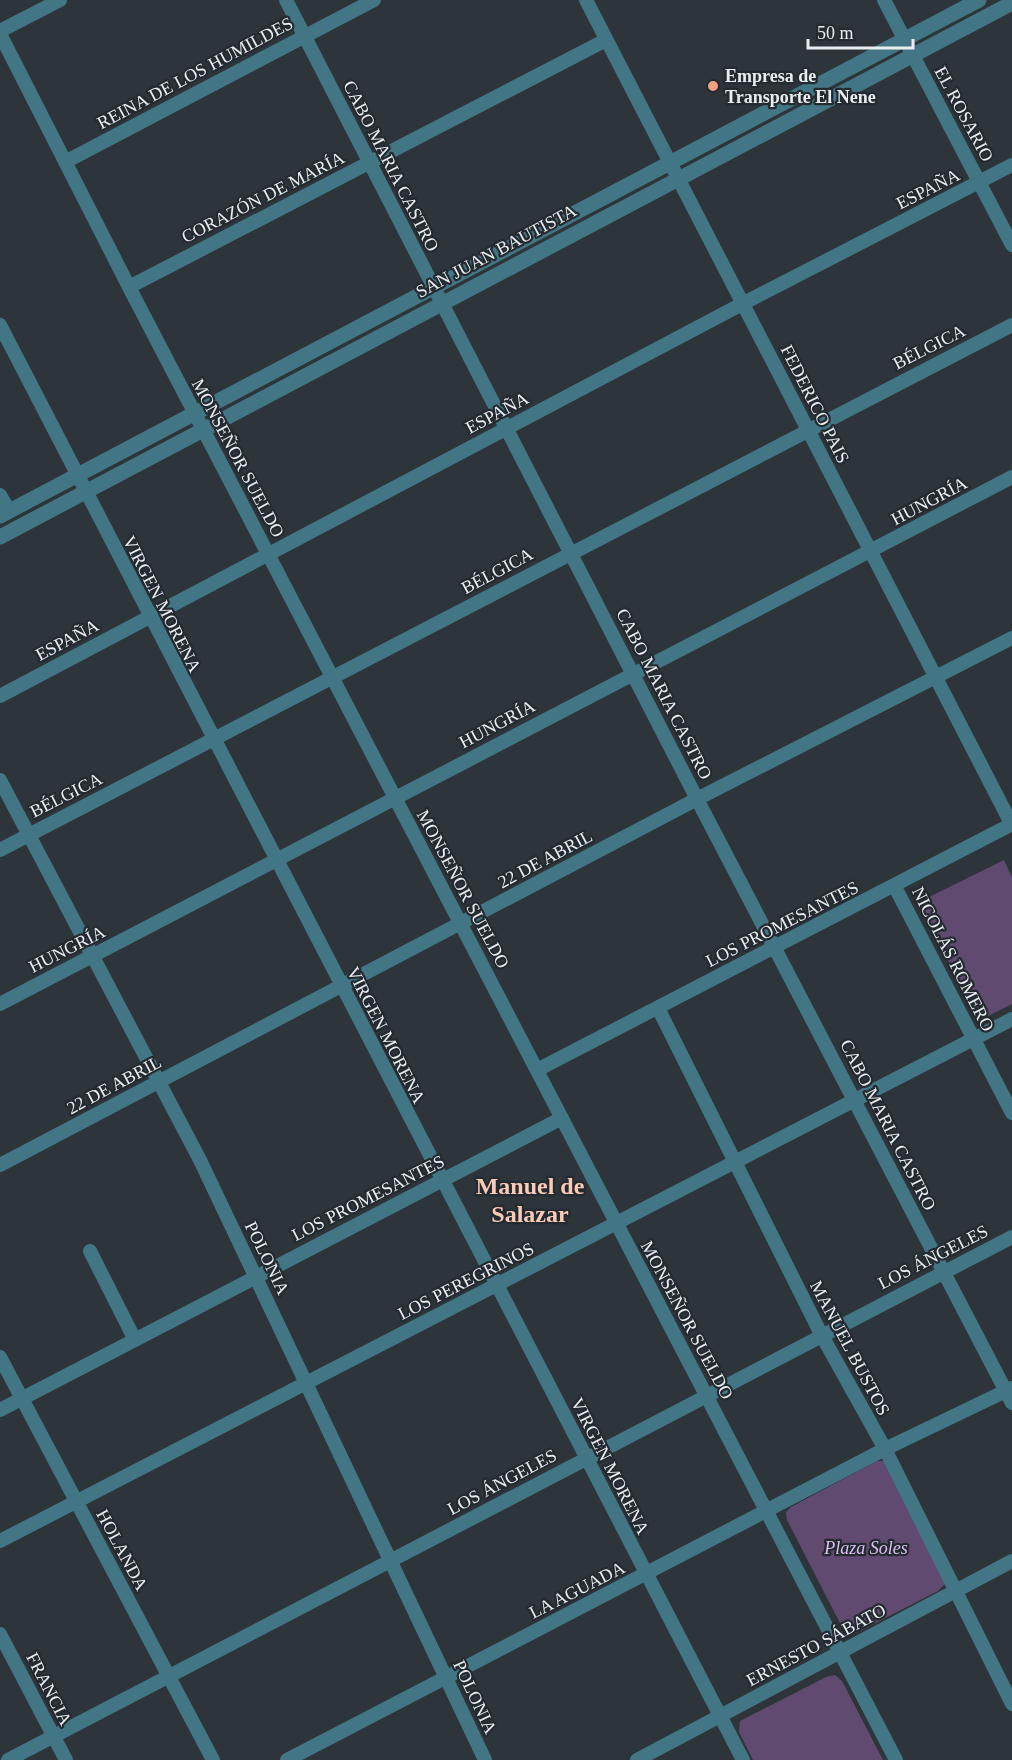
<svg xmlns="http://www.w3.org/2000/svg" width="1012" height="1760" font-family="Georgia,serif">
<style>
.green{fill:#604a70}
.lines{fill:none;stroke-linecap:round;stroke-linejoin:round}
.minor{stroke:#427685;stroke-width:14}
.tertiary{stroke:#427685;stroke-width:15}
.poi-dot{fill:#f2a07f;stroke:#232a30;stroke-width:2}
.labels{text-anchor:middle;dominant-baseline:central;stroke-width:4.5;stroke-linejoin:round;paint-order:stroke}
.street-label{font-size:18px;fill:#e9edf1;stroke:#232a30}
.poi-label{font-size:18px;font-weight:bold;fill:#e9edf1;stroke:#232a30;text-anchor:start}
.park-label{font-size:18px;font-style:italic;fill:#debff6;stroke:#232a30}
.district-label{font-size:24px;font-weight:bold;fill:#fbcbb8;stroke:#232a30}
</style>
<rect width="100%" height="100%" fill="#2d343a"/>
<path class="green" d="M1004 860 1012 877V1004L978 1021 919 902Z
M877 1461H884L945 1584 938 1591 856 1633H848L842 1627 787 1520 786 1512 791 1507Z
M835 1675 842 1681 883 1760H753L739 1732 740 1721 826 1677Z"/>
<g class="lines">
<path class="minor" d="M286 0 697 799 1012 1403
M586 0 1012 825
M884 0 1012 245
M0 31 60 0
M0 34 129 287 896 1760
M65 162 374 0
M129 287 606 40
M0 325 743 1760
M0 495 9 511
M0 696 742 304 1012 165
M0 780 200 1160 485 1760
M0 850 1012 325
M895 887 1012 1113
M0 1004 1012 477
M658 1008 821 1334 885 1449 1012 1704
M537 1070 1012 824
M0 1165 697 799 1012 638
M90 1251 134 1338
M0 1357 213 1760
M0 1410 562 1118
M0 1541 1012 1019
M0 1634 66 1760
M8 1760 1012 1237
M287 1760 885 1449 1012 1388
M637 1760 1012 1561"/>
<path class="tertiary" d="M0 516 979 0
M0 537 1012 3"/>
</g>
<circle class="poi-dot" cx="713" cy="86" r="6"/>
<g class="labels">
<g class="street-label">
<text transform="translate(195 73) rotate(-28)">REINA DE LOS HUMILDES</text>
<text transform="translate(964 114) rotate(62)">EL ROSARIO</text>
<text transform="translate(391 166) rotate(63)">CABO MARIA CASTRO</text>
<text transform="translate(928 189) rotate(-27)">ESPAÑA</text>
<text transform="translate(263 197) rotate(-27)">CORAZÓN DE MARÍA</text>
<text transform="translate(496 251) rotate(-28)">SAN JUAN BAUTISTA</text>
<text transform="translate(929 347) rotate(-27)">BÉLGICA</text>
<text transform="translate(815 404) rotate(63)">FEDERICO PAIS</text>
<text transform="translate(497 413) rotate(-28)">ESPAÑA</text>
<text transform="translate(238 458) rotate(62)">MONSEÑOR SUELDO</text>
<text transform="translate(929 501) rotate(-28)">HUNGRÍA</text>
<text transform="translate(497 571) rotate(-28)">BÉLGICA</text>
<text transform="translate(162 604) rotate(63)">VIRGEN MORENA</text>
<text transform="translate(67 640) rotate(-28)">ESPAÑA</text>
<text transform="translate(664 694) rotate(63)">CABO MARIA CASTRO</text>
<text transform="translate(497 724) rotate(-28)">HUNGRÍA</text>
<text transform="translate(66 795) rotate(-27)">BÉLGICA</text>
<text transform="translate(545 859) rotate(-28)">22 DE ABRIL</text>
<text transform="translate(463 889) rotate(62)">MONSEÑOR SUELDO</text>
<text transform="translate(782 924) rotate(-27)">LOS PROMESANTES</text>
<text transform="translate(67 949) rotate(-27)">HUNGRÍA</text>
<text transform="translate(953 959) rotate(63)">NICOLÁS ROMERO</text>
<text transform="translate(386 1035) rotate(63)">VIRGEN MORENA</text>
<text transform="translate(114 1085) rotate(-28)">22 DE ABRIL</text>
<text transform="translate(888 1125) rotate(63)">CABO MARIA CASTRO</text>
<text transform="translate(368 1198) rotate(-27)">LOS PROMESANTES</text>
<text transform="translate(933 1257) rotate(-27)">LOS ÁNGELES</text>
<text transform="translate(267 1258) rotate(64)">POLONIA</text>
<text transform="translate(466 1281) rotate(-27)">LOS PEREGRINOS</text>
<text transform="translate(687 1320) rotate(62)">MONSEÑOR SUELDO</text>
<text transform="translate(850 1348) rotate(62)">MANUEL BUSTOS</text>
<text transform="translate(610 1466) rotate(63)">VIRGEN MORENA</text>
<text transform="translate(502 1482) rotate(-28)">LOS ÁNGELES</text>
<text transform="translate(122 1550) rotate(62)">HOLANDA</text>
<text transform="translate(577 1590) rotate(-27)">LA AGUADA</text>
<text transform="translate(816 1645) rotate(-28)">ERNESTO SÁBATO</text>
<text transform="translate(49 1689) rotate(63)">FRANCIA</text>
<text transform="translate(475 1697) rotate(65)">POLONIA</text>
</g>
<g class="poi-label">
<text x="725" y="76">Empresa de<tspan x="725" dy="21">Transporte El Nene</tspan></text>
</g>
<g class="park-label">
<text x="866" y="1548">Plaza Soles</text>
</g>
<g class="district-label">
<text x="530" y="1186">Manuel de<tspan x="530" dy="28">Salazar</tspan></text>
</g>
</g>
<path d="M808 39v9h105v-9" fill="none" stroke="#e9edf1" stroke-width="3"/>
<text x="817" y="39" font-size="18" fill="#e9edf1" stroke="#232a30" stroke-width="4.5" paint-order="stroke">50 m</text>
</svg>
